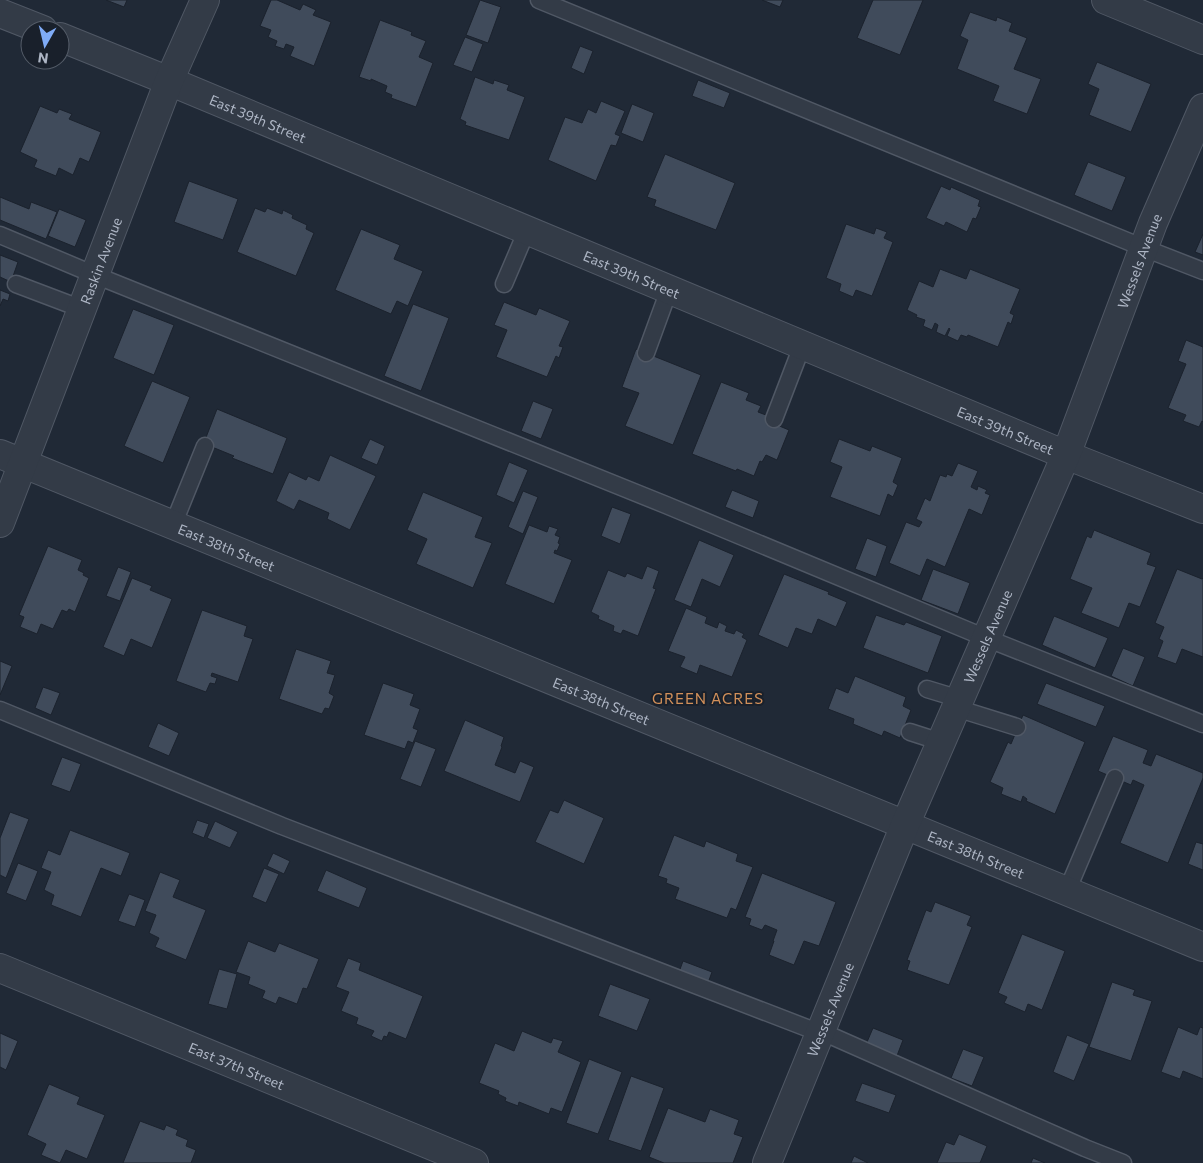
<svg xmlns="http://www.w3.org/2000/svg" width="1203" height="1163" font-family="Commissioner,sans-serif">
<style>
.building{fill:#404b5b;stroke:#1b222d}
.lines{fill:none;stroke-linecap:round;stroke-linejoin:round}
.lane-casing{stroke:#505865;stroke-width:19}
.street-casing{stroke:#505865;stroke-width:30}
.lane{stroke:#333b47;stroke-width:16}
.street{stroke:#333b47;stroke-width:28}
.labels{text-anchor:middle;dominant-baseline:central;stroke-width:4;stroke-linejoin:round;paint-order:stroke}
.street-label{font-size:14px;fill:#adb5c4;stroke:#19202b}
.neighbourhood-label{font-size:15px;letter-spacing:1px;fill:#d2905a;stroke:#19202b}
</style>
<rect width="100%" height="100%" fill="#202936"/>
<path class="building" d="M106 0H127L124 7Z
M271 0H277L300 10 303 4 316 10 313 15 331 22 314 66 290 56 294 47 286 44 284 49 275 46 277 41 268 37 271 30 260 26Z
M480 0 501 7 488 43 466 35Z
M762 0H783L780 7Z
M873 0H923L900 55 857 38Z
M970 12 996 21 997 17 1012 23 1009 31 1027 38 1014 69 1041 79 1027 114 993 101 999 86 957 69 968 40 960 36Z
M380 20 412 32 411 35 426 41 419 57 433 63 416 107 391 98 392 95 385 92 387 86 371 79V81L359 77Z
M465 37 483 44 472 72 453 65Z
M580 46 593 51 584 74 571 68Z
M1097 62 1151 84 1131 132 1089 115 1099 89 1088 84Z
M475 77 493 84 494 80 509 85 507 90 525 97 509 140 465 125 466 122 460 119Z
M698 80 730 93 724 108 692 96Z
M601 101 625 111 615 134 620 136 616 146 611 145 596 181 548 160 565 117 582 123 588 109 596 113Z
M632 104 654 113 643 142 621 133Z
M40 106 57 113 59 109 72 114 69 119 101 132 89 162 80 158 73 175 59 168 56 176 34 167 37 160 20 152Z
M665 154 735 183 716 230 654 206 656 200 647 197Z
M1088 162 1126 177 1112 211 1074 195Z
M189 181 238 199 223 240 174 222Z
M941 186 950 190 951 187 980 200 978 206 981 207 976 219 973 218 967 232 946 222 944 226 926 218Z
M0 197 29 209 31 202 57 212 46 239 0 220Z
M255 208 265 212 267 208 282 214 283 210 293 215 292 218 307 225 306 229 314 233 296 276 237 252Z
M59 209 86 220 75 247 48 236Z
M846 224 874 234 876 228 887 232 884 238 893 242 872 296 856 290 853 297 839 291 841 284 826 278Z
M361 229 400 245 394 259 423 271 408 306 397 301 391 314 335 290Z
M1203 234V255L1195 252Z
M0 255 18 262 11 282 0 277Z
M940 269 966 279 970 269 1020 289 1010 313 1014 315 1011 324 1008 322 998 347 968 335 967 337 961 335 958 341 947 336 950 329 949 328 945 336 936 332 938 325 935 323 932 330 923 326 925 320 916 317 917 315 907 310 919 281 933 287Z
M0 290 10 294 8 301 3 299 0 306Z
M504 302 536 315 539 308 570 321 559 346 563 347 559 358 556 356 547 377 496 357 507 330 494 325Z
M413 304 449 318 421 391 384 376Z
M133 309 174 325 154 375 113 358Z
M1186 340 1203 347V422L1202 421 1199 427 1183 421 1186 415 1168 408 1186 364 1178 361Z
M636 349 701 375 673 445 625 426 639 393 622 387Z
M152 381 190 397 163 463 124 446Z
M721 382 749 393 746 400 761 406 758 412 779 420 777 425 789 430 777 460 766 455 762 462 760 461 754 476 737 469 736 471 692 454Z
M533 401 553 409 541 439 521 431Z
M217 409 287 438 273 474 232 458 234 456 212 447 213 443 205 440Z
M370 439 385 446 377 465 361 458Z
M839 439 870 451 872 446 902 458 893 482 898 485 893 497 888 494 880 516 830 497 842 467 830 462Z
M330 455 376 476 350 530 327 519 329 513 299 500 294 510 276 501 289 472 306 480 308 476 319 481Z
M509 462 528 470 514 503 496 495Z
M958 463 978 471 971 487 977 490 978 486 987 490 985 493 990 495 982 515 969 509 945 567 927 559 920 576 889 563 906 522 919 527 922 522 916 519 925 498 930 501 940 475 946 477 947 474 952 476Z
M732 490 759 501 753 518 725 507Z
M523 491 538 497 523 534 508 527Z
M423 492 483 517 475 537 492 543 473 588 416 564 427 539 407 530Z
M612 507 631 514 620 544 601 536Z
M529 525 547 532 549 526 558 529 555 535 560 537 558 543 560 544 557 551 555 550 554 553 572 560 554 604 505 584Z
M1094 530 1151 553 1147 564 1156 567 1140 607 1129 603 1119 628 1081 613 1092 588 1070 579 1087 536 1091 538Z
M867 538 887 546 876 577 855 569Z
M699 540 734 555 720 587 702 579 691 607 674 600Z
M48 546 82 560 78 570 84 573 83 575 89 578 75 612 69 609 67 612 62 610 53 629 41 624 37 634 20 627 24 617 19 615Z
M647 566 659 571 653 588 656 589 638 636 623 630 621 634 613 631 614 626 598 619 599 616 591 612 608 570 625 577 627 573 642 579Z
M118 567 131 572 120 601 106 596Z
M933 569 970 583 958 614 921 600Z
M1177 569 1202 579 1203 578V657L1182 649 1176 664 1157 657 1163 641 1159 639 1164 627 1155 623Z
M784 574 829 592 828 594 847 602 836 627 818 619 812 634 796 628 788 648 758 635Z
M132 578 152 586 150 590 172 599 152 648 131 639 124 656 103 647Z
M686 608 707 617 705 623 717 628 719 622 727 626 725 631 734 634 736 630 744 634 742 637 747 640 732 677 700 665 697 674 680 667 685 657 668 651Z
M202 610 247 626 244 636 253 639 238 682 212 673 211 676 217 678 215 684 210 683 206 692 176 681Z
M876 615 904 625 906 622 942 636 928 673 863 648Z
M1054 616 1108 638 1095 668 1042 645Z
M1123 648 1145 657 1133 686 1111 676Z
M296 649 331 661 327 673 335 675 329 693 334 696 329 709 325 708 322 714 279 699Z
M0 661 12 666 0 695Z
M855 676 906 697 903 706 911 710 900 738 884 731 882 736 853 724 854 719 828 709 836 688 848 693Z
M383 683 414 694 410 705 420 709 413 728 418 730 413 743 408 741 405 749 364 735Z
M1046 683 1105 706 1096 727 1037 704Z
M43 687 60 693 51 715 35 708Z
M1023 715 1085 742 1055 814 1026 801 1027 799 1023 796 1021 802 1001 794 1003 788 990 782 1008 742 1011 744Z
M465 720 504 737 501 746 502 747 495 765 515 773 520 761 534 767 520 802 444 771Z
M158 723 179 733 169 756 148 747Z
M1113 736 1148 750 1143 763 1151 766 1156 754 1203 773V778L1168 863 1120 843 1144 785 1133 780 1131 785 1098 771Z
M415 741 436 749 421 787 400 779Z
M62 757 81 764 70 792 51 785Z
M564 800 604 818 584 864 535 842 550 810 558 813Z
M10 812 29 819 6 878 0 875V838Z
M197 820 209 824 204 838 192 833Z
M215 821 238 832 230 848 207 838Z
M70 830 130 853 121 876 101 868 81 917 51 905 54 895 44 890 51 872 41 868 48 850 60 855Z
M674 835 704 847 706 841 738 854 736 861 753 867 736 910 731 908 727 918 675 899 679 888 666 883 667 879 658 876Z
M1196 842 1203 844V870L1188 864Z
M273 853 290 861 284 874 267 866Z
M18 863 38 871 26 901 6 893Z
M264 868 279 874 266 903 252 897Z
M326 870 367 888 359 908 317 891Z
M160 872 180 880 173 897 206 910 186 960 155 947 159 938 149 933 156 915 145 911Z
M762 873 836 902 819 946 804 941 794 965 769 955 774 941H773L777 930 765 925 762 930 749 925 751 919 745 917Z
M129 894 145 900 135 927 118 921Z
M935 902 971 916 967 925 972 927 949 985 907 970 910 961 907 960 926 910 931 912Z
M1022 934 1065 951 1042 1010 1028 1004 1025 1012 1004 1003 1007 997 998 993Z
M248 941 275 952 279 943 319 959 307 989 303 988 297 1004 279 997 276 1004 262 998 265 991 248 984 250 977 236 972Z
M348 958 361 963 359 970 423 996 406 1039 389 1032 387 1037 384 1036 382 1041 371 1036 374 1031 356 1024 358 1018 341 1011 349 992 336 987Z
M683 961 712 972 708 983 679 972Z
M219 969 237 974 227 1009 208 1004Z
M1112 982 1135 990 1133 995 1152 1001 1131 1061 1089 1047Z
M610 984 650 999 637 1031 598 1016Z
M1178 1027 1197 1035 1200 1027 1203 1028V1079L1183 1071 1180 1079 1161 1072Z
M873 1028 903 1040 895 1061 864 1049Z
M522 1031 551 1043 553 1038 563 1041 558 1052 581 1062 562 1112 551 1108 549 1114 519 1102 518 1106 505 1101 506 1098 498 1094 499 1091 479 1083 495 1043 514 1051Z
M0 1033 18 1041 6 1070 0 1067Z
M1067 1035 1089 1044 1074 1081 1053 1072Z
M963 1049 984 1057 972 1086 951 1078Z
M589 1059 622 1072 598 1134 566 1123Z
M631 1076 664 1088 641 1151 608 1140Z
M862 1083 896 1095 889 1113 855 1101Z
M49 1084 80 1097 77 1104 105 1115 87 1159 66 1150 60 1163 41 1155 46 1144 27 1135Z
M668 1108 705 1122 710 1109 739 1120 734 1134 743 1137 733 1163H664L649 1157Z
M140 1121 164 1130 166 1125 178 1130 176 1135 188 1140 186 1146 196 1150 191 1163H123Z
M959 1134 987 1146 980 1163H937L946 1142 954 1145Z
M854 1156 868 1163H851Z
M1033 1158 1045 1163H1031Z"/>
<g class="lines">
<g class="lane-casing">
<path id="lane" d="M539 0 1144 248 1203 271
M0 235 95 275 666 505 986 638 1203 724
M16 284 82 309
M504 284 527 230
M646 353 669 290
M774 419 802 346
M173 525 205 446
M927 689 960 699
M956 708 1017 727
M0 710 282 826 820 1033 827 1034 1085 1148 1123 1163
M910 732 941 742
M1067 891 1115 778"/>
</g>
<g class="street-casing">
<g id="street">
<path d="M1106 0 1203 40"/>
<path d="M0 13 43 30"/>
<path id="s1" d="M60 37 169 81 1066 455 1203 509"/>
<path id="s2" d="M0 454 1203 947"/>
<path id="s3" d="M0 523 169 81 205 0"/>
<path id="s4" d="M0 968 474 1163"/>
<path id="s5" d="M767 1163 905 825 1066 455 1153 223 1203 108"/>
</g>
</g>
<use href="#lane" class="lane"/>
<use href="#street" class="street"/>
</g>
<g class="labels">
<g class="street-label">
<text stroke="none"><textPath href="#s1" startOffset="214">East 39th Street</textPath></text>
<text stroke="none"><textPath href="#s3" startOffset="281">Raskin Avenue</textPath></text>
<text stroke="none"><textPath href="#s5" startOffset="976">Wessels Avenue</textPath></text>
<text stroke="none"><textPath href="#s1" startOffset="619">East 39th Street</textPath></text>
<text stroke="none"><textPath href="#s1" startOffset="1024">East 39th Street</textPath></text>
<text stroke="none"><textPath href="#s2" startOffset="245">East 38th Street</textPath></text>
<text stroke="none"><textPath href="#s5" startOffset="571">Wessels Avenue</textPath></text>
<text stroke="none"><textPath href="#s2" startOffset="650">East 38th Street</textPath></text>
<text stroke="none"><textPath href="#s2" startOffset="1055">East 38th Street</textPath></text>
<text stroke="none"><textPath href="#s5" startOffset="166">Wessels Avenue</textPath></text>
<text stroke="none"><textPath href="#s4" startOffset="256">East 37th Street</textPath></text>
</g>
<g class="neighbourhood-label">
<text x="708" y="698">GREEN ACRES</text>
</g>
</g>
<g transform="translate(45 45) rotate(188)"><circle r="24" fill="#19202b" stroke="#545c68"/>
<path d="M0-4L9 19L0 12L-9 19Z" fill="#7fabf7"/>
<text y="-8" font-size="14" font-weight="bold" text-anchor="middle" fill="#adb5c4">N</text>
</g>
</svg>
